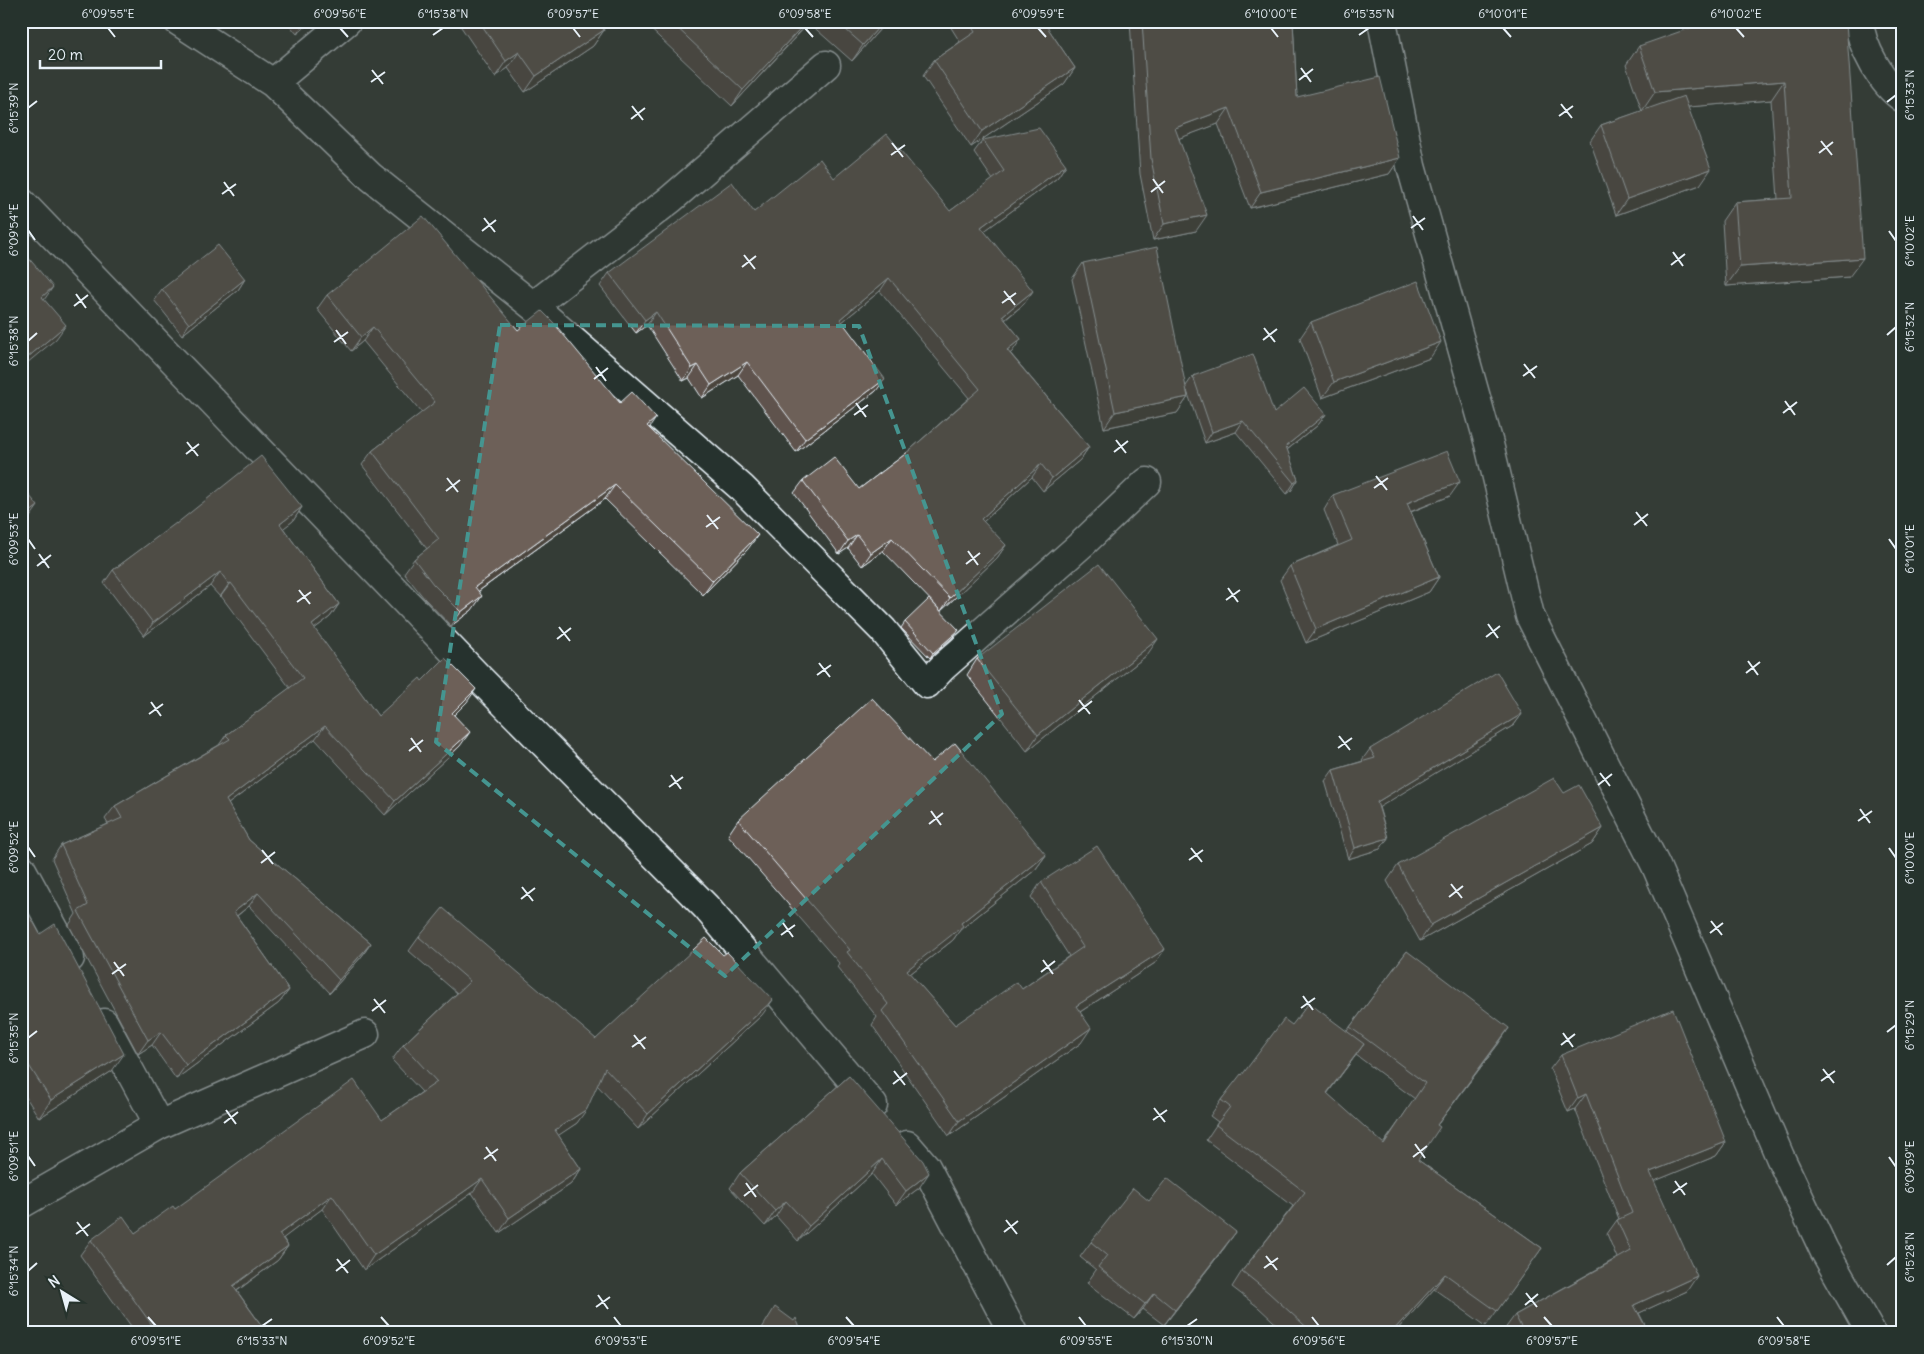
<svg xmlns="http://www.w3.org/2000/svg" width="1924" height="1354" font-family="Delius,sans-serif">
<style>
.lines{fill:none;stroke-linecap:round;stroke-linejoin:round}
.street-casing{stroke:#e8f1f8;stroke-width:31}
.street{stroke:#26332d;stroke-width:28}
.wall{fill:#5e534d;stroke:#e8f1f8;fill-rule:evenodd}
.shaded-wall{fill:#4c443e;stroke:#e8f1f8}
.building{fill:#6d6159;stroke:#e8f1f8}
.marked{fill:none;stroke:#459590;stroke-width:4;stroke-dasharray:10 6;stroke-linejoin:round}
.ticks{fill:none;stroke:#e8f1f8;stroke-width:2}
.neatline{fill:none;stroke:#e8f1f8;stroke-width:2}
.ticks-label{font-size:12px;text-anchor:middle;fill:#e8f1f8}
</style>
<rect width="100%" height="100%" fill="#343c36"/>
<filter id="ink" filterUnits="userSpaceOnUse"><feTurbulence type="fractalNoise" baseFrequency=".02" numOctaves="2"/><feDisplacementMap in="SourceGraphic" scale="10" xChannelSelector="R" yChannelSelector="G"/><feConvolveMatrix kernelMatrix="1 2 1 2 8 2 1 2 1" color-interpolation-filters="sRGB"/></filter>
<g filter="url(#ink)">
<g class="lines">
<g class="street-casing">
<path id="street" d="M178 21 273 83 371 177 533 306 742 488 883 630 927 684 943 667 1083 543 1147 482
M1382 21 1411 166 1489 444 1530 616 1656 866 1780 1157 1824 1250 1871 1333
M1859 21C1861 47 1882 84 1903 98
M273 83 347 21
M21 202 480 679 706 907 873 1105
M533 306 671 199 826 65
M21 868 70 958
M104 1023 159 1125
M907 1145 926 1167 1013 1333
M21 1204 159 1125 365 1034"/>
</g>
<use href="#street" class="street"/>
</g>
<path class="wall" d="M286 21H312L297 34Z
M457 21H598L604 30 593 46 525 92 508 68 495 77Z
M642 21H887L852 61 809 23 732 106Z
M953 21H1043L1075 68 1064 84 971 147 923 76 934 60 960 42 950 26Z
M1130 21H1293L1297 97 1400 158 1389 174 1250 208 1218 124 1179 138 1196 231 1153 240 1140 174Z
M1846 21 1849 277 1726 286 1722 221 1735 202 1778 199 1771 100 1688 107 1700 185 1616 215 1590 141 1601 125 1642 111 1626 65 1639 46Z
M983 140 1066 165 1057 178 984 231 1024 304 1005 320 1021 339 1010 353 1089 447 1080 460 1043 491 1032 477 983 522 1006 545 997 558 941 611 883 551 862 566 848 548 839 554 794 493 803 481 859 489 904 455 969 398 880 291 842 322 876 391 796 452 738 375 702 398 689 378 683 381 647 325 636 333 600 286 609 273 834 178 950 211 993 180 974 152Z
M1083 263 1186 386 1193 376 1274 413 1326 414 1318 425 1287 450 1298 480 1291 491 1287 494 1236 432 1205 443 1187 391 1188 397 1177 413 1104 428 1072 279Z
M245 279 238 290 182 335 154 300 162 289Z
M327 295 518 330 620 403 649 428 748 549 703 595 605 499 479 591 472 610 451 626 424 598 404 573 414 559 427 549 362 465 372 451 422 413 363 341 351 351 317 309Z
M1311 322 1430 358 1322 398 1300 338Z
M1333 495 1450 496 1411 512 1439 577 1429 592 1306 643 1280 580 1290 566 1338 545 1324 510Z
M302 507 293 521 283 528 339 604 330 617 314 629 378 716 422 681 467 702 454 715 460 746 385 815 315 739 228 804 249 840 371 943 362 956 330 993 249 906 237 916 289 990 279 1003 176 1079 152 1045 138 1054 69 925 76 914 52 859 61 845 108 824 105 819 115 806 219 745 226 735 290 688 221 596 220 597 210 586 144 636 104 583 113 570 176 524Z
M905 622 955 635 930 658 901 628Z
M1147 655 1027 751 967 675 977 659Z
M1522 714 1514 725 1379 807 1388 838 1380 849 1348 859 1325 781 1333 770 1363 761 1362 760 1370 749Z
M932 762 1046 855 1035 870 960 930 953 940 910 974 955 1025 1022 989 1069 956 1031 897 1041 882 1165 949 1155 963 1080 1012 1081 1043 949 1136 872 1025 877 1017 837 967 839 963 728 835 738 820Z
M1564 793 1603 828 1592 844 1420 941 1387 881 1398 865Z
M21 899 112 1071 39 1118 21 1089Z
M419 937 596 1039 762 1015 638 1129 597 1085 577 1123 558 1135 581 1169 571 1184 499 1233 472 1193 364 1270 322 1209 283 1238 288 1246 278 1260 237 1291 267 1333H136L80 1255 91 1240 135 1233 175 1209 382 1120 422 1092 392 1060 403 1045 457 993 409 951Z
M1407 951 1499 1043 1437 1125 1418 1160 1542 1248 1486 1326 1434 1289 1394 1333H1286L1258 1307 1232 1287 1242 1271 1293 1206 1206 1140 1218 1122 1210 1116 1221 1100 1242 1075 1292 1025 1347 1031ZM1356 1055 1415 1099 1383 1144 1327 1094Z
M1561 1055 1726 1142 1716 1156 1654 1181 1687 1291 1639 1313 1649 1333H1506L1504 1330 1515 1315 1617 1258 1607 1234 1617 1220 1619 1219 1575 1109 1568 1112 1550 1069Z
M849 1076 919 1188 896 1205 872 1174 798 1241 776 1216 765 1226 730 1188 740 1173Z
M1149 1201 1225 1247 1164 1325 1143 1309 1134 1319 1087 1283 1096 1270 1080 1257 1091 1242Z"/>
<path class="shaded-wall" d="M305 21H312L297 34Z
M807 21H810L732 106 743 90Z
M884 21H887L852 61 863 45Z
M604 30 593 46 525 92 536 76Z
M519 52 508 68 495 77 506 61Z
M1075 68 1064 84 971 147 982 131Z
M1784 81 1771 100 1642 111 1655 92Z
M1229 108 1218 124 1164 144 1175 128Z
M1400 158 1389 174 1250 208 1261 192Z
M1066 165 1057 178 972 240 981 227Z
M1711 169 1700 185 1616 215 1627 199Z
M1207 215 1196 231 1153 240 1164 224Z
M1863 258 1849 277 1726 286 1740 267Z
M889 278 880 291 831 331 840 319Z
M245 279 238 290 182 335 189 324Z
M53 287 44 300 42 297Z
M1033 291 1024 304 993 329 1002 316Z
M656 312 647 325 636 333 645 320Z
M66 325 56 339 21 368V363Z
M373 327 363 341 351 351 361 337Z
M1021 339 1012 352 998 363 1007 350Z
M1441 342 1430 358 1322 398 1334 382Z
M747 362 738 375 702 398 711 385Z
M698 365 689 378 683 381 692 368Z
M885 379 876 391 796 452 805 439Z
M1188 397 1177 413 1104 428 1115 412Z
M1326 414 1318 425 1278 457 1286 446Z
M656 418 646 433 647 426Z
M1243 421 1236 432 1205 443 1212 432Z
M1089 447 1080 460 1043 491 1052 478Z
M1041 464 1032 477 972 532 981 519Z
M1298 480 1291 491 1287 494 1294 483Z
M1460 482 1450 496 1397 517 1407 503Z
M615 485 605 499 465 601 475 587Z
M38 506 28 520 21 525V519Z
M302 507 293 521 271 538 280 524Z
M758 535 748 549 703 595 713 581Z
M857 535 848 548 839 554 848 541Z
M892 538 883 551 862 566 871 553Z
M1006 545 997 558 941 611 950 598Z
M220 572 210 586 144 636 153 623Z
M1439 577 1429 592 1306 643 1316 629Z
M231 583 221 596 220 597 229 584Z
M482 596 472 610 451 626 461 612Z
M339 604 330 617 302 638 312 625Z
M959 630 955 635 930 658 933 653Z
M1158 639 1147 655 1027 751 1038 735Z
M476 689 467 702 443 726 452 713Z
M1522 714 1514 725 1370 813 1377 802Z
M325 726 315 739 216 813 226 800Z
M470 732 460 746 385 815 395 801Z
M1603 828 1592 844 1420 941 1431 925Z
M1388 838 1380 849 1348 859 1355 848Z
M1046 855 1035 870 960 930 953 940 896 985 907 970 961 923Z
M258 893 249 906 225 925 234 912Z
M371 943 362 956 330 993 339 980Z
M1165 949 1155 963 1066 1021 1076 1006Z
M289 990 279 1003 176 1079 186 1065Z
M773 1000 762 1015 638 1129 648 1114Z
M1091 1028 1081 1043 949 1136 959 1121Z
M1509 1028 1499 1043 1426 1140 1437 1125Z
M161 1032 152 1045 138 1054 148 1040Z
M1364 1044 1353 1059 1316 1108 1327 1093Z
M124 1054 112 1071 39 1118 51 1100Z
M1586 1094 1575 1109 1568 1112 1578 1098Z
M587 1109 577 1123 544 1145 555 1130Z
M1726 1142 1716 1156 1640 1187 1650 1172Z
M882 1159 872 1174 798 1241 809 1226Z
M581 1169 571 1184 499 1233 509 1218Z
M929 1173 919 1188 896 1205 906 1191Z
M482 1179 472 1193 364 1270 374 1255Z
M332 1195 322 1209 269 1249 279 1234Z
M786 1201 776 1216 765 1226 775 1211Z
M1236 1232 1225 1247 1164 1325 1175 1310Z
M288 1246 278 1260 223 1301 233 1286Z
M1445 1274 1434 1289 1394 1333H1391Z
M1697 1276 1687 1291 1624 1320 1634 1305Z
M1154 1293 1143 1309 1134 1319 1145 1304Z"/>
<path class="building" d="M479 21H598L604 30 536 76 519 52 506 61Z
M670 21H807L743 90Z
M836 21H884L863 45Z
M968 21H1043L1075 68 982 131 934 60 975 32Z
M1142 21H1293L1297 97 1380 77 1400 158 1261 192 1229 108 1175 128 1207 215 1164 224 1151 159Z
M1710 21H1846L1863 258 1740 267 1735 202 1792 198 1784 81 1655 92 1639 46Z
M1684 96 1711 169 1627 199 1601 125Z
M1039 128 1066 165 981 227 1033 291 1002 316 1021 339 1007 350 1089 447 1052 478 1041 464 981 519 1006 545 950 598 892 538 871 553 857 535 848 541 803 481 834 457 859 489 904 455 980 389 889 278 840 319 885 379 805 439 747 362 711 385 698 365 692 368 656 312 645 320 609 273 732 182 754 212 820 159 834 178 887 134 950 211 1004 171 983 140Z
M423 216 518 330 542 311 553 322 620 403 632 392 656 418 647 426 758 535 713 581 615 485 475 587 482 596 461 612 433 584 414 559 439 539 372 451 435 402 373 327 361 337 327 295Z
M218 245 245 279 189 324 162 289Z
M1157 247 1188 397 1115 412 1083 263Z
M21 249 53 287 42 297 66 325 21 363Z
M1418 281 1441 342 1334 382 1311 322Z
M1253 354 1274 413 1304 388 1326 414 1286 446 1298 480 1294 483 1243 421 1212 432 1193 376Z
M1447 451 1460 482 1407 503 1439 577 1316 629 1290 566 1352 540 1333 495Z
M261 456 302 507 280 524 339 604 312 625 378 716 420 678 422 681 445 658 476 689 452 713 470 732 395 801 325 726 226 800 249 840 371 943 339 980 258 893 234 912 289 990 186 1065 161 1032 148 1040 78 911 88 905 61 845 122 818 115 806 230 739 226 735 303 678 231 583 229 584 220 572 153 623 113 570 176 523V524Z
M21 485 38 506 21 519Z
M1099 564 1158 639 1038 735 977 659Z
M929 599 959 630 933 653 905 622Z
M1497 672 1522 714 1377 802 1388 838 1355 848 1333 770 1375 758 1370 749Z
M872 698 932 762 955 743 1046 855 961 923 963 926 907 970 955 1025 1017 982 1022 989 1083 947 1041 882 1097 846 1165 949 1076 1006 1091 1028 959 1121 882 1011 888 1004 847 952 850 950 738 820Z
M1554 778 1564 793 1579 785 1603 828 1431 925 1398 865Z
M21 899 40 934 55 924 124 1054 51 1100 21 1053Z
M443 908 596 1039 706 938 723 955 727 952 773 1000 648 1114 605 1068 587 1109 555 1130 581 1169 509 1218 482 1179 374 1255 332 1195 279 1234 288 1246 233 1286 267 1333H156L157 1332 91 1240 123 1216 135 1233 173 1206 175 1209 354 1080 382 1120 437 1082 403 1045 470 981 419 937Z
M1407 951 1509 1028 1437 1125 1440 1127 1418 1160 1542 1248 1497 1311 1445 1274 1391 1333H1313L1268 1292 1242 1271 1305 1192 1216 1125 1230 1107 1221 1100 1241 1074 1242 1075 1284 1019 1292 1025 1309 1003 1364 1044 1327 1093 1384 1144 1425 1083 1350 1027Z
M1673 1009 1726 1142 1650 1172 1697 1276 1634 1305 1649 1333H1524L1515 1315 1631 1251 1617 1220 1632 1213 1586 1094 1578 1098 1561 1055Z
M849 1076 923 1161 929 1173 906 1191 882 1159 809 1226 786 1201 775 1211 740 1173Z
M1167 1178 1236 1232 1175 1310 1154 1293 1145 1304 1098 1267 1107 1255 1091 1242 1133 1188 1149 1201Z
M775 1307 794 1321 796 1318 802 1333H759Z"/>
</g>
<path d="M0 0H1924V1354H0ZM500 325 859 326 1002 714 725 976 436 742Z" fill="#343c36" fill-opacity=".55" fill-rule="evenodd"/>
<path class="marked" d="M500 325 859 326 1002 714 725 976 436 742Z"/>
<path class="ticks" d="M108 28 115 37M340 28 348 37M573 28 580 37M805 28 813 37M1038 28 1046 37M1271 28 1278 37M1503 28 1511 37M1736 28 1744 37M433 35 443 28M1359 35 1369 28M1301 68 1311 82M372 70 383 84M1299 80 1313 69M371 82 385 72M1887 102 1896 95M1561 104 1572 118M632 106 643 120M28 108 37 101M1559 116 1573 106M631 119 645 108M1821 141 1832 155M892 143 903 157M1819 153 1833 142M891 155 905 145M1153 179 1163 193M224 182 234 196M1151 192 1165 181M222 194 236 184M1413 216 1423 230M484 218 495 232M1411 228 1425 218M28 230 35 240M482 231 496 220M1889 231 1896 241M1673 252 1683 266M744 255 755 269M1671 265 1685 254M742 267 756 256M1004 291 1015 305M76 294 86 308M1002 303 1016 293M74 306 88 295M1264 328 1275 342M336 330 346 344M1887 335 1896 327M1263 340 1277 329M28 341 37 333M334 342 348 332M1524 364 1535 378M596 367 606 381M1523 376 1537 366M594 379 608 368M1785 401 1795 415M856 403 866 417M1783 413 1797 402M854 415 868 405M1116 440 1126 453M187 442 198 456M1114 452 1128 441M186 454 199 444M1376 476 1387 490M447 478 458 492M1374 488 1388 478M446 491 460 480M1636 512 1647 526M707 515 718 529M1634 525 1648 514M706 527 720 517M28 539 35 549M1889 539 1896 549M968 551 978 565M39 554 49 568M966 564 980 553M37 566 51 555M1228 588 1238 602M299 590 310 604M1226 600 1240 590M297 602 311 592M1488 624 1498 638M559 627 570 641M1486 637 1500 626M557 639 571 628M1748 661 1758 675M819 663 830 677M1746 673 1760 662M817 675 831 665M1079 700 1090 714M151 702 161 716M1078 712 1092 701M149 714 163 704M1339 736 1350 750M411 738 421 752M1338 748 1352 738M409 751 423 740M1600 773 1610 786M671 775 681 789M1598 785 1612 774M669 787 683 777M1860 809 1870 823M931 811 941 825M1858 821 1872 811M929 824 943 813M28 847 35 857M1191 848 1202 862M1889 848 1896 858M262 850 273 864M1189 860 1203 850M261 863 275 852M1451 884 1462 898M522 887 533 901M1449 897 1463 886M521 899 535 888M1711 921 1722 935M783 923 793 937M1710 933 1723 923M781 935 795 925M1043 960 1053 974M114 962 124 976M1041 972 1055 961M112 974 126 964M1303 996 1313 1010M374 999 385 1013M1301 1008 1315 998M372 1011 386 1000M1887 1032 1896 1025M1563 1033 1573 1047M634 1035 645 1049M28 1038 37 1031M1561 1045 1575 1034M632 1047 646 1037M1823 1069 1834 1083M894 1071 905 1085M1821 1081 1835 1071M893 1084 907 1073M1154 1108 1165 1122M226 1110 236 1124M1153 1120 1167 1110M224 1123 238 1112M1415 1144 1425 1158M486 1147 496 1161M28 1156 35 1166M1413 1157 1427 1146M1889 1157 1896 1167M484 1159 498 1149M1675 1181 1685 1195M746 1183 756 1197M1673 1193 1687 1183M744 1196 758 1185M1006 1220 1017 1234M77 1222 88 1236M1004 1232 1018 1221M76 1234 90 1224M1266 1256 1277 1270M337 1259 348 1273M1887 1265 1896 1257M1264 1268 1278 1258M28 1271 37 1263M336 1271 350 1260M1526 1293 1537 1307M598 1295 608 1309M1525 1305 1538 1294M596 1307 610 1297M148 1317 156 1326M381 1317 389 1326M614 1317 621 1326M846 1317 854 1326M1079 1317 1086 1326M1312 1317 1319 1326M1544 1317 1552 1326M1777 1317 1784 1326M262 1326 272 1319M1187 1326 1197 1319"/>
<rect width="1924" height="1354" fill="none" stroke="#26332d" stroke-width="55"/>
<g transform="translate(62 1292) rotate(323)" stroke="#26332d" stroke-width="4" paint-order="stroke">
<path d="M0-4L9 19L0 12L-9 19Z" fill="#e8f1f8"/>
<text y="-8" font-size="14" font-weight="bold" text-anchor="middle" fill="#e8f1f8">N</text>
</g>
<path d="M40 60v8h121v-8" fill="none" stroke="#e8f1f8" stroke-width="2.5"/>
<text x="48" y="60" font-size="15" fill="#e8f1f8" stroke="#26332d" stroke-width="4" paint-order="stroke">20 m</text>
<rect x="28" y="28" width="1868" height="1298" class="neatline"/>
<g class="ticks-label">
<text x="108" y="18">6°09'55"E</text>
<text x="340" y="18">6°09'56"E</text>
<text x="443" y="18">6°15'38"N</text>
<text x="573" y="18">6°09'57"E</text>
<text x="805" y="18">6°09'58"E</text>
<text x="1038" y="18">6°09'59"E</text>
<text x="1271" y="18">6°10'00"E</text>
<text x="1369" y="18">6°15'35"N</text>
<text x="1503" y="18">6°10'01"E</text>
<text x="1736" y="18">6°10'02"E</text>
<text transform="translate(1910 95) rotate(-90)" y="4">6°15'33"N</text>
<text transform="translate(14 108) rotate(-90)" y="4">6°15'39"N</text>
<text transform="translate(14 230) rotate(-90)" y="4">6°09'54"E</text>
<text transform="translate(1910 241) rotate(-90)" y="4">6°10'02"E</text>
<text transform="translate(1910 327) rotate(-90)" y="4">6°15'32"N</text>
<text transform="translate(14 341) rotate(-90)" y="4">6°15'38"N</text>
<text transform="translate(14 539) rotate(-90)" y="4">6°09'53"E</text>
<text transform="translate(1910 549) rotate(-90)" y="4">6°10'01"E</text>
<text transform="translate(14 847) rotate(-90)" y="4">6°09'52"E</text>
<text transform="translate(1910 858) rotate(-90)" y="4">6°10'00"E</text>
<text transform="translate(1910 1025) rotate(-90)" y="4">6°15'29"N</text>
<text transform="translate(14 1038) rotate(-90)" y="4">6°15'35"N</text>
<text transform="translate(14 1156) rotate(-90)" y="4">6°09'51"E</text>
<text transform="translate(1910 1167) rotate(-90)" y="4">6°09'59"E</text>
<text transform="translate(1910 1257) rotate(-90)" y="4">6°15'28"N</text>
<text transform="translate(14 1271) rotate(-90)" y="4">6°15'34"N</text>
<text x="156" y="1345">6°09'51"E</text>
<text x="262" y="1345">6°15'33"N</text>
<text x="389" y="1345">6°09'52"E</text>
<text x="621" y="1345">6°09'53"E</text>
<text x="854" y="1345">6°09'54"E</text>
<text x="1086" y="1345">6°09'55"E</text>
<text x="1187" y="1345">6°15'30"N</text>
<text x="1319" y="1345">6°09'56"E</text>
<text x="1552" y="1345">6°09'57"E</text>
<text x="1784" y="1345">6°09'58"E</text>
</g>
</svg>
